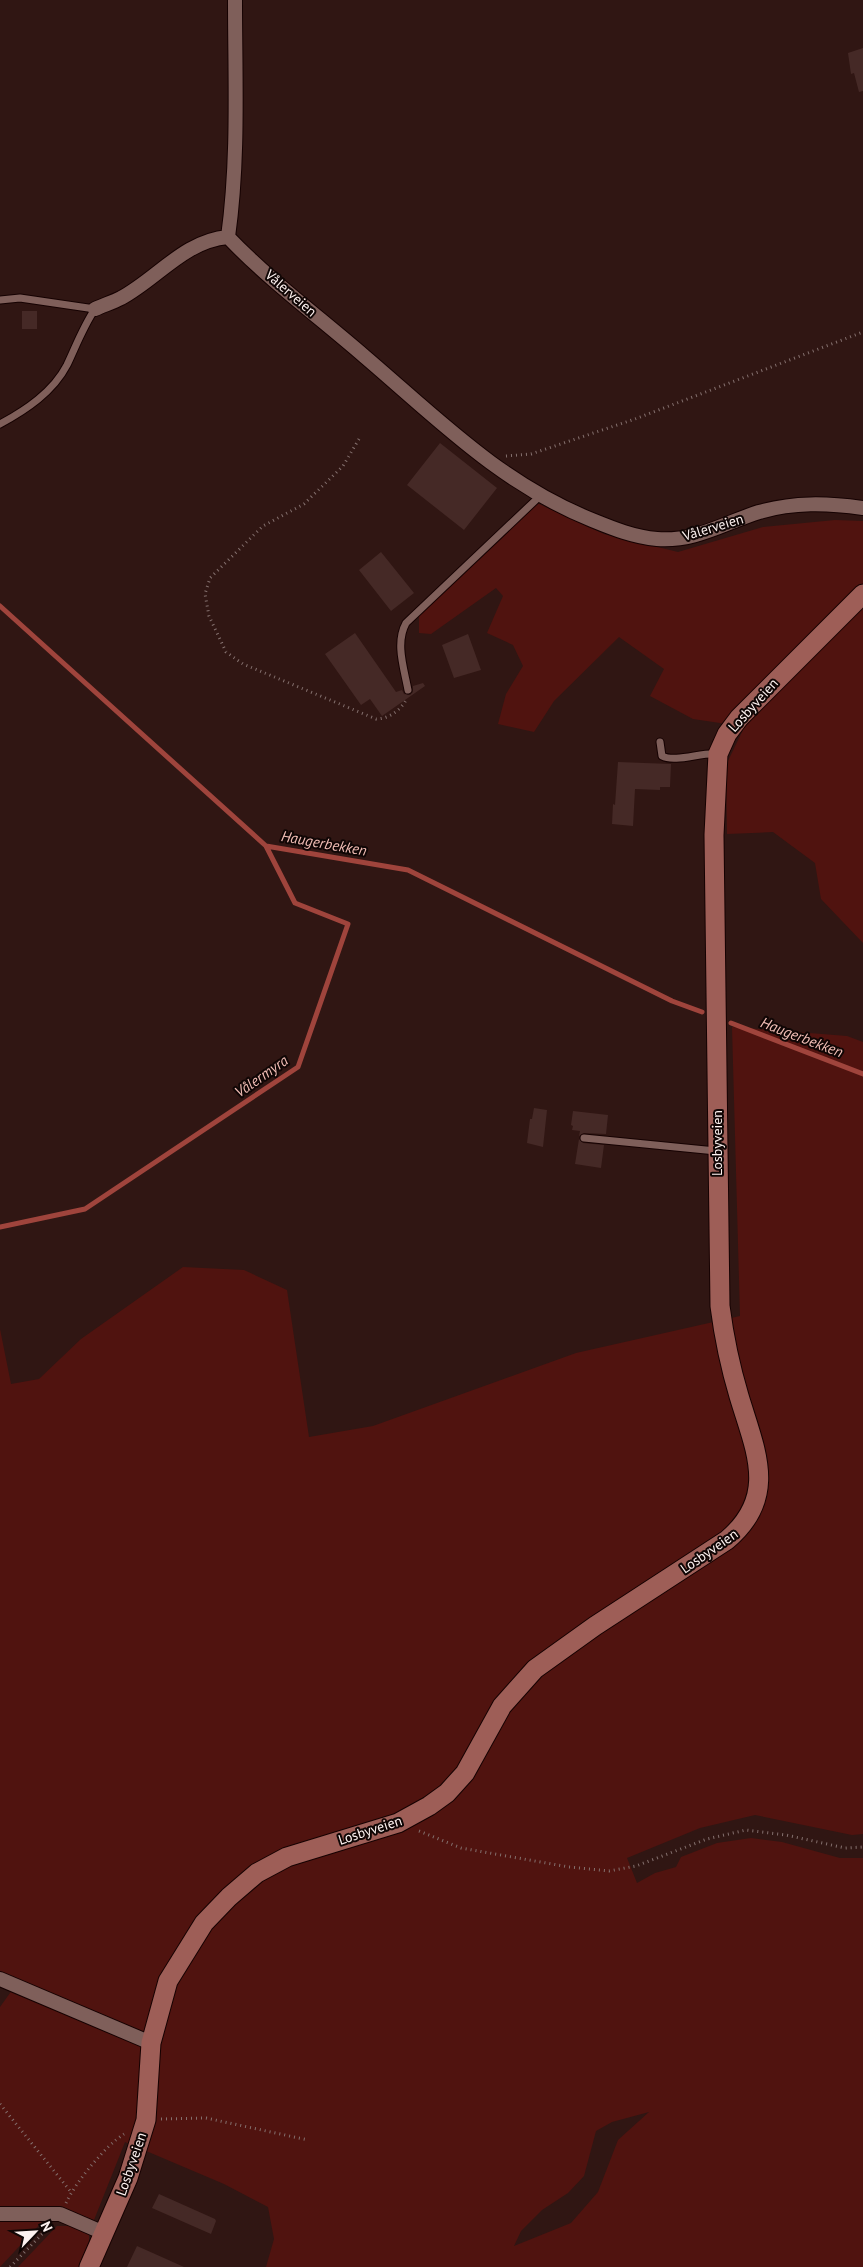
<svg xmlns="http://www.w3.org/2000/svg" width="863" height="2267" font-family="'PT Sans',sans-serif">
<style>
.green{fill:#50130f;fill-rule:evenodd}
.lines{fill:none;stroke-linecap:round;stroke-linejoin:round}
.stream{stroke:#9f443c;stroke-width:5}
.building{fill:#452926}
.service-casing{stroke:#160202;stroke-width:9}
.minor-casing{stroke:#160202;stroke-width:16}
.secondary-casing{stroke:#160202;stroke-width:21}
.path{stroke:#84706e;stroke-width:3;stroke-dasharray:1 4;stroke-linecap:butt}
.service{stroke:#7f5f5a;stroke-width:7}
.minor{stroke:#7f5f5a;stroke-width:14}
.secondary{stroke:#9e5e57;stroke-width:19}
.labels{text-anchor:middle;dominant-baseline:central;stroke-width:4;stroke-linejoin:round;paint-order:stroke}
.street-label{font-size:14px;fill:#fdf2f0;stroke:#100605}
.water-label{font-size:15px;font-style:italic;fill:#f2beb6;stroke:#100605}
</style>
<rect width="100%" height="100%" fill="#301613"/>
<path class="green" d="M537 503 604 534 678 552 763 527 835 520 863 521V943L821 899 815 863 773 832 727 834 726 765 743 730 720 723 693 719 650 696 664 669 619 637 554 701 534 732 498 724 506 694 523 666 513 645 487 633 503 596 496 588 431 634 419 633V609Z
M732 1027 847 1036 863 1042V1834L852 1835 755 1815 700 1828 627 1858 637 1883 655 1873 676 1867 681 1857 717 1843 751 1838 782 1842 840 1858H863V2267H266L274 2239 268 2207 224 2184 125 2142 94 2220 56 2207 0 2267V2007L15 1986 0 1979V1329L11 1384 39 1379 81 1339 183 1267 244 1270 287 1290 309 1437 373 1426 576 1353 740 1316ZM649 2112 618 2140 598 2192 571 2223 514 2246 521 2231 542 2210 568 2193 584 2176 596 2131 612 2122Z
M57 2226H74L89 2233V2245L79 2267H18Z"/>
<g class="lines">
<path class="stream" d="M0 606 266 846 408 870 672 1001 702 1012
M731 1023 863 1074
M0 1227 85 1209 298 1067 348 924 295 903 266 846"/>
</g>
<path class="building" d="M863 48V91L859 92 854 73 851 74 848 53Z
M22 311H37V329H22Z
M440 443 497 488 464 530 407 485Z
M381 552 414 593 391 611 359 570Z
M355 633 396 692 402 690 404 694 410 695 413 692V686L423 683 425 686 382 716 370 699 361 705 325 654Z
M468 634 481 670 454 678 442 645Z
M618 762 671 764 670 787H660V790L635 789 633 826 612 824 613 804 615 805Z
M534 1108 547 1110 543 1147 527 1143 530 1119H532Z
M573 1111 608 1115 606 1134 584 1133 579 1136 580 1131 572 1130 573 1126 571 1125Z
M579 1139 583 1143 604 1145 601 1168 575 1164Z
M159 2194 215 2219 216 2221 211 2234 152 2208Z
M137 2246 155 2254 184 2267H127Z"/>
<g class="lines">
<g class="service-casing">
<path id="service" d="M0 300 20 298 95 309C83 327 76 346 67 365 53 392 26 410 0 424
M408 690C404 668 395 643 406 623L540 496
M660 742 662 756C675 763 702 752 717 754
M584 1138 716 1151"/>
</g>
<g class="minor-casing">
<path id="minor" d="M235 0C235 79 239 158 228 237 269 280 319 317 364 356 438 419 500 483 592 520 614 529 634 537 657 539 695 542 724 523 759 512 794 502 827 503 863 508
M95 309C104 305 113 302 121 298 158 278 184 241 228 237
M0 1979 151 2043
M0 2214H60L104 2233"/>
</g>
<g class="secondary-casing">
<path id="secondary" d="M89 2267 128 2178 146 2120 151 2043 168 1981 204 1923 229 1897 257 1873 287 1857 398 1823 429 1806 447 1793 465 1773 502 1706 535 1669 595 1626 727 1540C779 1496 755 1450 739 1396 730 1366 724 1337 720 1306L714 835 718 754 727 734 739 718 863 594"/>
</g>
<path class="path" d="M359 439 343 466 304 504 263 526 210 578 205 594 209 616 226 652 243 664 376 719C388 719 400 711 406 700
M506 456 531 454 635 419 863 332
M419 1831 461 1848 569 1867 609 1871 636 1866 707 1839 746 1830 786 1835 845 1848 863 1847
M0 2104 71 2192
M161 2119 206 2118 308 2140
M66 2203C75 2183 106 2145 124 2134
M10 2267 48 2228"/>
<use href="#service" class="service"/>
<use href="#minor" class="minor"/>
<use href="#secondary" class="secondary"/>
</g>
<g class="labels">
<g class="street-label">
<text transform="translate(291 293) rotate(41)">Vålerveien</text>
<text transform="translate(713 527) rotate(-17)">Vålerveien</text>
<text transform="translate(753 705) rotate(-48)">Losbyveien</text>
<text transform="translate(717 1143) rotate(-90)">Losbyveien</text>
<text transform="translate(709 1551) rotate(-35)">Losbyveien</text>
<text transform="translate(370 1830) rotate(-18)">Losbyveien</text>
<text transform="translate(131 2164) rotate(-71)">Losbyveien</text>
</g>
<g class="water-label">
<text transform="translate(324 843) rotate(10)">Haugerbekken</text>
<text transform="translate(802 1037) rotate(21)">Haugerbekken</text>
<text transform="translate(261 1076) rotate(-35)">Vålermyra</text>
</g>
</g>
<g transform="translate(35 2232) rotate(65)" stroke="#100605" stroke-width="4" paint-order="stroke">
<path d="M0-4L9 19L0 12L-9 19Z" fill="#fdf2f0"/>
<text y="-8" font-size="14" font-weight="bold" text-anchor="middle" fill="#fdf2f0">N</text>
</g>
</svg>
